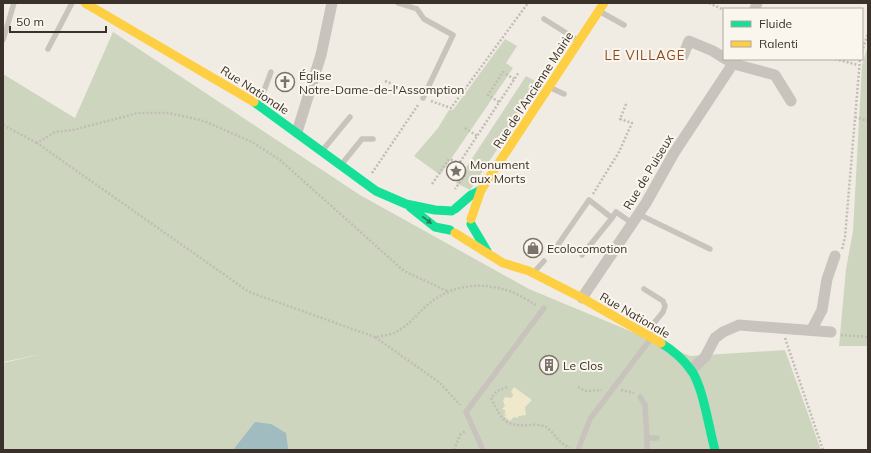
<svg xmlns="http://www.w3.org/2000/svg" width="871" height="453" font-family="Mulish,sans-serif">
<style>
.green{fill:#ced5be}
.sand{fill:#efe8cb}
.water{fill:#a0bcc0}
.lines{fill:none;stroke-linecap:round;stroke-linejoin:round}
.path{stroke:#c1bcb5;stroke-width:2.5;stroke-dasharray:2 2;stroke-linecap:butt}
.lane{stroke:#c8c4bd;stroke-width:5.5}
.street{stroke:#c8c4bd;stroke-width:11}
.fast{stroke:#16e098;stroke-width:9}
.slow{stroke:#ffcf43;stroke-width:9}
.oneway{fill:#2a805c}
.labels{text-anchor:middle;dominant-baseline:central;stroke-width:4;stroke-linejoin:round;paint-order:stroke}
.poi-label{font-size:12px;fill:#3a322a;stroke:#fbf6ed;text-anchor:start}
.street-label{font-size:12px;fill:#3a322a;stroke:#fbf6ed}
.neighbourhood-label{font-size:13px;letter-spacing:1px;fill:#8b4b22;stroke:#fbf6ed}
</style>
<rect width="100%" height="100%" fill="#f0ece4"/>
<path class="green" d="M113 32 360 195 529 289 690 356 785 350 821 450H3V363L42 354 3 362V74L75 118Z
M505 39 517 46 506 63 513 68 440 175 414 156 438 128 449 110H453Z
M868 45V346H839L846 269 853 231 862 65Z
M526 76 541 84 470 190 456 183Z"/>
<path class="sand" d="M514 387 532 400 525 407 526 415 519 416 517 418 514 417 510 421 504 416 507 415 504 414 506 411 502 409 505 406 503 401 505 397 512 398 513 394 511 392Z"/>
<path class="water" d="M255 422 271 424 286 433 288 448 287 450H233Z"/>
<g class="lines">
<path class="path" d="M709 3 724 10
M862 52 868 33
M835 59 858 65
M385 81 416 93
M431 101 451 108 528 3
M499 102 488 95 503 72 514 79
M855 117 868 121
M3 125 37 143
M465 128 477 136
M460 162 519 72
M372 173 418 105
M432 184 449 159C458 162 464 163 466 174L455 189
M593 194 619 152 632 123 620 119 627 102
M842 249 845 237 860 59
M447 291 404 271 280 160 252 142 204 121 169 113H138L73 130 55 132 37 143 249 292 375 337C381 336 390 335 396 332 410 325 419 311 431 302 453 285 480 282 506 290 517 293 527 300 536 305
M841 335 868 337
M375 337 440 383 460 405
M785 338 823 450
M507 387 497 391 491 398C502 420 504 427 531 425 535 424 542 425 546 427 555 433 559 445 570 447
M578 387 586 391 602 390
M621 390 634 393
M454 450 460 435 465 431"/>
<path class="lane" d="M398 3 417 9
M417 9 424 19 453 35 423 98
M599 11 624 25
M544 19 579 41
M3 40 14 3
M48 49 72 3
M549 87 564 94
M259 104 271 72
M322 151 350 117
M341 165 362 139H373
M638 214 710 249
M612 218 616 212 632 223
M555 249 589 200 612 218 582 255
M534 272 544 261
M640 397 645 405 647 438
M483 450 466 412 544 308
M578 450 590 419 652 337 654 323 663 312 665 306 663 301 644 289
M647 450V438H657"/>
<path class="street" d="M755 9 757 3
M683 56 689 41 713 51 724 58
M726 59 734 64 775 75 791 101
M297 132 321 55 332 3
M582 298 646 203 674 153 736 59
M812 329 822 310 827 279 835 256
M691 370 705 357 715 338 723 332 739 325 831 332"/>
<path class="fast" d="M254 102 376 191 406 204 435 210 452 211
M410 207 435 227 450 230
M455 209 471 195 481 190
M471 224 487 251
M661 343C671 349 683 359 691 370 703 386 709 429 715 450"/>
<path class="slow" d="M85 3 254 102
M471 219 481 190 604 3
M455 233 503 263 529 271 582 298 661 343"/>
</g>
<defs><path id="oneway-solid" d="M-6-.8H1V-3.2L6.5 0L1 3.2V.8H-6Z"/></defs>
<use class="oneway" href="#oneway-solid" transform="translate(427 220) rotate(38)"/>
<defs>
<g id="church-ring" transform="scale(1)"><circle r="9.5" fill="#fbf6ed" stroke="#7a736b" stroke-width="1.5"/><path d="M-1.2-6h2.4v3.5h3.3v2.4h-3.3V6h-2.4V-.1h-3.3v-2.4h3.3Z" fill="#7a736b"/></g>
<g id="sight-ring" transform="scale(1)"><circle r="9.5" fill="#fbf6ed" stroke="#7a736b" stroke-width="1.5"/><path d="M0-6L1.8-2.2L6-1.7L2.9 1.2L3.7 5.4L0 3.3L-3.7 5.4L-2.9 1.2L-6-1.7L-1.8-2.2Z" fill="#7a736b"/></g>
<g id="shop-ring" transform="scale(1)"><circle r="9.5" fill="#fbf6ed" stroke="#7a736b" stroke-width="1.5"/><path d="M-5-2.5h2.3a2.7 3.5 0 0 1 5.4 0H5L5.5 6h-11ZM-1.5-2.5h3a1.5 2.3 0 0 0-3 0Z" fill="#7a736b"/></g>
<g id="building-ring" transform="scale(1)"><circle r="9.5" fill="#fbf6ed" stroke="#7a736b" stroke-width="1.5"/><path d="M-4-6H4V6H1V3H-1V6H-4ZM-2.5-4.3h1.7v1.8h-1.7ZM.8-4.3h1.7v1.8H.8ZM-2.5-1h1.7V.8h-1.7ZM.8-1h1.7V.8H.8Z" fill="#7a736b"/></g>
</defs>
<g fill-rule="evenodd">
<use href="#church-ring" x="285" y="82"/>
<use href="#sight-ring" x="456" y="171"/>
<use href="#shop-ring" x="533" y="248"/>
<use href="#building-ring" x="549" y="365"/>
</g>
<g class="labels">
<g class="poi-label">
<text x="299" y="75">Église<tspan x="299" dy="14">Notre-Dame-de-l'Assomption</tspan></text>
<text x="470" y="164">Monument<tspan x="470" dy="14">aux Morts</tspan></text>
<text x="547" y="248">Ecolocomotion</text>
<text x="563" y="365">Le Clos</text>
</g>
<g class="street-label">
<text transform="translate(255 90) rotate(33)">Rue Nationale</text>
<text transform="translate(533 90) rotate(-57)">Rue de l'Ancienne Mairie</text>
<text transform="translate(648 172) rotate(-59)">Rue de Puiseux</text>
<text transform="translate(635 315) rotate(30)">Rue Nationale</text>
</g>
<g class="neighbourhood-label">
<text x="645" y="55">LE VILLAGE</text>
</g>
</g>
<rect width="871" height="453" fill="none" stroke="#3a322a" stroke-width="8"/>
<rect x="723" y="8" width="140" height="52" fill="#fbf6ed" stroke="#aea89f"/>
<rect x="731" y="21" width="20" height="6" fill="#16e098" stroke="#aea89f"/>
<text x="759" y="28" font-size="12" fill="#3a322a">Fluide</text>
<rect x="731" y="41" width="20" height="6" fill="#ffcf43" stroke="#aea89f"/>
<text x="759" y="48" font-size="12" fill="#3a322a">Ralenti</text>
<path d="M10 26v6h96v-6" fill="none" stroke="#3a322a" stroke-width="2"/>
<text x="16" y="26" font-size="12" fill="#3a322a" stroke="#fbf6ed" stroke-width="3" paint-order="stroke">50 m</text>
</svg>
